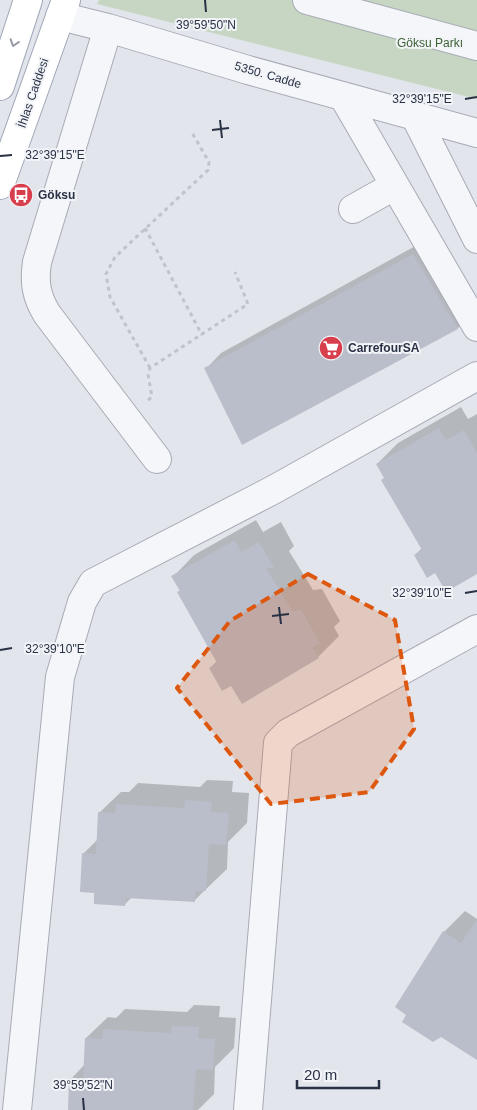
<svg xmlns="http://www.w3.org/2000/svg" width="477" height="1110" font-family="Helvetica,sans-serif">
<style>
.green{fill:#c6d6c2}
.shadow{fill:#0003}
.building{fill:#b9beca}
.lines{fill:none;stroke-linecap:round;stroke-linejoin:round}
.minor-casing{stroke:#a7abb6;stroke-width:30}
.major-casing{stroke:#a0a8b8;stroke-width:30}
.path{stroke:#c0c3ca;stroke-width:3;stroke-dasharray:4 4;stroke-linecap:butt}
.minor{stroke:#f5f6f9;stroke-width:28}
.major{stroke:#fff;stroke-width:28}
.oneway{stroke:#9498a2}
.marked{fill:#de570f;fill-opacity:0.2;stroke:#de570f;stroke-width:4;stroke-dasharray:10 6;stroke-linejoin:round}
.ticks{fill:none;stroke:#293145;stroke-width:2}
.labels{text-anchor:middle;dominant-baseline:central;stroke-width:4;stroke-linejoin:round;paint-order:stroke}
.park-label{font-size:12px;fill:#3b6235;stroke:#f2f4f8}
.street-label{font-size:12px;fill:#293145;stroke:#f2f4f8}
.poi-label{font-size:12px;font-weight:bold;fill:#293145;stroke:#f2f4f8;text-anchor:start}
.ticks-label{font-size:12px;text-anchor:middle;fill:#293145;stroke:#f2f4f8;stroke-width:4;stroke-linejoin:round;paint-order:stroke}
</style>
<rect width="100%" height="100%" fill="#e2e5eb"/>
<path class="green" d="M99 0H477V99L97 4Z"/>
<path class="shadow" d="M428 239 473 312 458 328 242 443 206 369 221 353Z
M461 407 468 419 477 414V572L436 571 415 555 422 548 377 464 398 443Z
M256 520 263 532 281 522 294 546 289 551 313 590 322 589 340 621 334 627 339 636 318 657 231 684 210 668 217 661 178 592 181 590 173 577 194 555Z
M207 780 233 781 232 792 249 793 247 823 228 842 227 869 205 890 194 901 132 897 125 904 95 891 84 853 98 839 99 813 121 792H129L138 783 200 787Z
M465 911 477 919V1058L444 932Z
M194 1005 220 1006 219 1017 236 1018 234 1048 215 1067 214 1094 198 1110H69L71 1079 85 1064 86 1038 108 1017 116 1018 125 1009 187 1012Z"/>
<path class="building" d="M413 254 458 329 242 445 204 368Z
M439 428 446 440 464 430 477 453V574L446 592 435 573 427 578 414 555 422 550 381 480 384 478 376 464Z
M235 540 241 552 259 542 274 568H266L292 611 301 610 320 643 312 647 319 658 242 704 231 686 222 691 209 668 217 663 177 592 180 591 171 576Z
M185 800 212 802 211 812 229 813 226 845 209 844 206 891H195V902L126 898 125 906 94 904V893L80 892 82 853 96 854 98 812 115 813 116 804 184 808Z
M477 919V1060L441 1037 433 1042 402 1022 406 1015 395 1007 443 931 461 943Z
M172 1026 199 1027 198 1038 215 1039 213 1070 196 1069 193 1110H68L69 1078 83 1079 85 1038 102 1039 103 1029 171 1033Z"/>
<g class="lines">
<g class="minor-casing">
<path id="minor" d="M307 0 477 46
M60 16 108 28 248 70 477 133
M108 28 37 262C34 282 36 296 47 314L157 459
M343 96 477 327
M415 116 477 239
M353 209 394 186
M17 1110 60 677 82 602 93 583 273 490 477 376
M248 1110 278 743 288 733 477 629"/>
</g>
<g class="major-casing">
<path id="major" d="M0 86 28 0
M0 185 66 0"/>
</g>
<path class="path" d="M145 228 202 335
M150 368 110 297 106 274 115 257 208 170 209 162 191 131
M148 400 152 397 148 374 150 368 248 304 235 272"/>
<use href="#minor" class="minor"/>
<use href="#major" class="major"/>
</g>
<defs><path id="oneway-chevron" d="M-2-3.5L2.5 0L-2 3.5" fill="none" stroke-width="1.6" stroke-linecap="round" stroke-linejoin="round" transform="scale(1.25)"/></defs>
<use class="oneway" href="#oneway-chevron" transform="translate(14 43) rotate(108)"/>
<path class="marked" d="M308 574 395 620 414 729 369 792 271 804 177 688 230 621Z"/>
<path class="ticks" d="M205 0 206 12M465 99 477 97M220 120 222 138M212 130 229 128M0 156 12 155M465 593 477 591M279 607 281 624M272 616 289 614M0 650 12 648M83 1098 84 1110"/>
<defs>
<g id="bus-disc" transform="scale(1.25)"><circle r="9.5" fill="#d83f4d" stroke="#f2f4f8"/><path d="M-5-6H5V4H4V6H2V4H-2V6H-4V4H-5ZM-3.5-4V0h7V-4ZM-3.5 1.2v1.5H-2V1.2ZM2 1.2v1.5H3.5V1.2Z" fill="#fff"/></g>
<g id="supermarket-disc" transform="scale(1.25)"><circle r="9.5" fill="#d83f4d" stroke="#f2f4f8"/><path d="M-6-5.5h2.5l.6 2H6L4.5 2H-2.5L-4.4-4H-6ZM-1.5 3.2a1.3 1.3 0 1 0 .1 0ZM3 3.2a1.3 1.3 0 1 0 .1 0Z" fill="#fff"/></g>
</defs>
<g fill-rule="evenodd">
<use href="#bus-disc" x="21" y="195"/>
<use href="#supermarket-disc" x="331" y="348"/>
</g>
<g class="labels">
<g class="park-label">
<text x="430" y="43">Göksu Parkı</text>
</g>
<g class="street-label">
<text transform="translate(268 75) rotate(16)">5350. Cadde</text>
<text transform="translate(33 93) rotate(-71)">İhlas Caddesi</text>
</g>
<g class="poi-label">
<text x="38" y="195">Göksu</text>
<text x="348" y="348">CarrefourSA</text>
</g>
</g>
<g class="ticks-label">
<text x="206" y="29">39°59'50"N</text>
<text x="422" y="103">32°39'15"E</text>
<text x="55" y="159">32°39'15"E</text>
<text x="422" y="597">32°39'10"E</text>
<text x="55" y="653">32°39'10"E</text>
<text x="83" y="1089">39°59'52"N</text>
</g>
<path d="M297 1080v8h82v-8" fill="none" stroke="#293145" stroke-width="2.5"/>
<text x="304" y="1080" font-size="15" fill="#293145" stroke="#f2f4f8" stroke-width="4" paint-order="stroke">20 m</text>
</svg>
